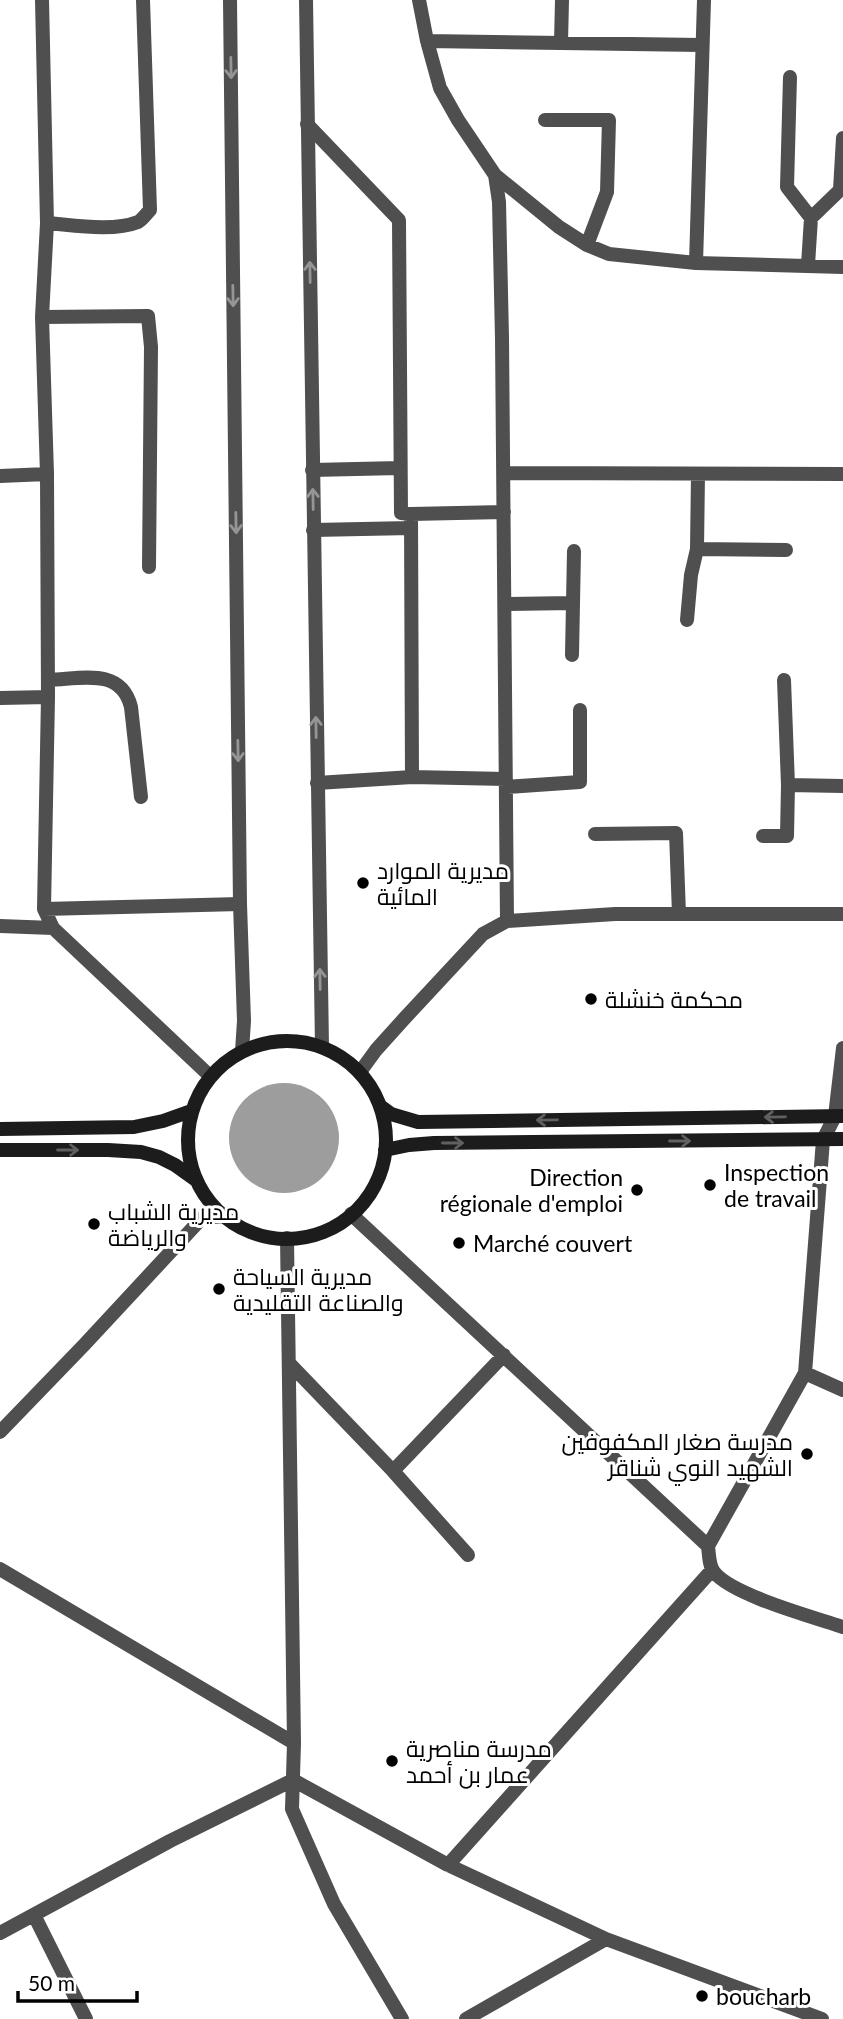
<svg xmlns="http://www.w3.org/2000/svg" width="843" height="2019" font-family="Lato,Cairo,sans-serif">
<style>
.water{fill:#9d9d9d}
.lines{fill:none;stroke-linecap:round;stroke-linejoin:round}
.minor{stroke:#4f4f4f;stroke-width:14}
.tertiary{stroke:#4f4f4f;stroke-width:14}
.secondary{stroke:#1c1c1c;stroke-width:14}
.oneway{stroke:#959595}
.oneway2{stroke:#606060}
.poi-dot{fill:#000;stroke:#fff;stroke-width:2.5}
.labels{text-anchor:middle;dominant-baseline:central;stroke-width:6;stroke-linejoin:round;paint-order:stroke}
.poi-label{font-size:23px;fill:#000;stroke:#fff;text-anchor:start}
</style>
<rect width="100%" height="100%" fill="#fff"/>
<path class="water" d="M229 1138a55 55 0 1 1 110 0a55 55 0 1 1-110 0Z"/>
<g class="lines">
<path class="minor" d="M419 0 427 41 440 88 458 120 495 175 559 227 587 245 609 254 696 263 843 267
M427 41 701 45
M561 43 562 0
M790 77 787 187 811 218
M545 120H609L607 192 587 245
M307 124 399 220 401 513 411 514
M495 175 499 202 502 338 507 921
M47 223C73 225 113 232 138 222 143 219 146 214 150 210L143 0
M696 263 704 0
M808 265 811 218 840 190 843 138
M42 317 148 316 151 347 149 567
M312 470 400 468
M504 473 843 474
M0 476 47 474
M313 530 411 528
M697 549 786 550
M505 604 573 603
M687 620 691 575 697 549 698 474
M572 655 574 551
M49 680C81 679 121 667 131 707L141 797
M784 680 788 785
M0 698 48 697 47 474 42 317 47 223 42 0
M412 777 411 514 504 512
M317 783 412 777 506 779
M506 787 580 782V710
M595 834 676 833 679 914
M763 836H787L788 785 843 786
M44 909 48 697
M0 926 53 928 44 909 240 904
M53 928 210 1076
M360 1072 376 1050 403 1020 483 934 507 921 615 914H843
M351 1214 708 1546C709 1554 709 1566 714 1572 732 1595 813 1617 843 1627
M287 1238 294 1743 292 1809 334 1904 402 2019
M290 1364 393 1471 468 1555
M805 1373 843 1390
M0 1432 84 1345 202 1218 224 1216
M393 1471 504 1355
M708 1546 805 1373 823 1140 835 1116 843 1048
M0 1569 294 1743
M293 1780 448 1865 606 1939 822 2019
M448 1865 712 1570
M34 1915 86 2019
M0 1933 170 1841 293 1780
M466 2019 606 1939"/>
<path class="tertiary" d="M230 0 240 904 244 1021 242 1051
M306 0 322 1047"/>
<path class="secondary" d="M188 1140a99 99 0 1 1 198 0a99 99 0 1 1-198 0Z
M380 1106 391 1114 418 1122 843 1116
M0 1129 134 1127 163 1121 191 1111
M0 1150H108L141 1152 159 1157 175 1165 196 1180
M385 1150 409 1145 434 1143 843 1139"/>
</g>
<defs><path id="oneway-shaft" d="M-6 0H5M1.5-3L5.5 0L1.5 3" fill="none" stroke-width="1.6" stroke-linecap="round" stroke-linejoin="round" transform="scale(1.75)"/></defs>
<g class="oneway">
<use href="#oneway-shaft" transform="translate(231 68) rotate(89)"/>
<use href="#oneway-shaft" transform="translate(310 272) rotate(-91)"/>
<use href="#oneway-shaft" transform="translate(233 296) rotate(89)"/>
<use href="#oneway-shaft" transform="translate(313 499) rotate(-91)"/>
<use href="#oneway-shaft" transform="translate(236 523) rotate(89)"/>
<use href="#oneway-shaft" transform="translate(316 727) rotate(-91)"/>
<use href="#oneway-shaft" transform="translate(238 751) rotate(89)"/>
<use href="#oneway-shaft" transform="translate(320 979) rotate(-91)"/>
</g>
<g class="oneway2">
<use href="#oneway-shaft" transform="translate(775 1117) rotate(179)"/>
<use href="#oneway-shaft" transform="translate(547 1120) rotate(179)"/>
<use href="#oneway-shaft" transform="translate(680 1141)"/>
<use href="#oneway-shaft" transform="translate(453 1143)"/>
<use href="#oneway-shaft" transform="translate(68 1150)"/>
</g>
<g class="poi-dot">
<circle cx="363" cy="883" r="7"/>
<circle cx="591" cy="999" r="7"/>
<circle cx="710" cy="1185" r="7"/>
<circle cx="637" cy="1190" r="7"/>
<circle cx="94" cy="1224" r="7"/>
<circle cx="459" cy="1243" r="7"/>
<circle cx="219" cy="1289" r="7"/>
<circle cx="807" cy="1454" r="7"/>
<circle cx="392" cy="1761" r="7"/>
<circle cx="702" cy="1996" r="7"/>
</g>
<g class="labels">
<g class="poi-label">
<text x="377" y="870">مديرية الموارد<tspan x="377" dy="26">المائية</tspan></text>
<text x="605" y="999">محكمة خنشلة</text>
<text x="724" y="1172">Inspection<tspan x="724" dy="26">de travail</tspan></text>
<text x="623" y="1177" text-anchor="end">Direction<tspan x="623" dy="26">régionale d'emploi</tspan></text>
<text x="108" y="1211">مديرية الشباب<tspan x="108" dy="26">والرياضة</tspan></text>
<text x="473" y="1243">Marché couvert</text>
<text x="233" y="1276">مديرية السياحة<tspan x="233" dy="26">والصناعة التقليدية</tspan></text>
<text x="793" y="1441" text-anchor="end">مدرسة صغار المكفوفين<tspan x="793" dy="26">الشهيد النوي شناقر</tspan></text>
<text x="406" y="1748">مدرسة مناصرية<tspan x="406" dy="26">عمار بن أحمد</tspan></text>
<text x="716" y="1996">boucharb</text>
</g>
</g>
<path d="M18 1991v10h119v-10" fill="none" stroke="#000000" stroke-width="3.5"/>
<text x="28" y="1991" font-size="21" fill="#000000" stroke="#ffffff" stroke-width="5" paint-order="stroke">50 m</text>
</svg>
